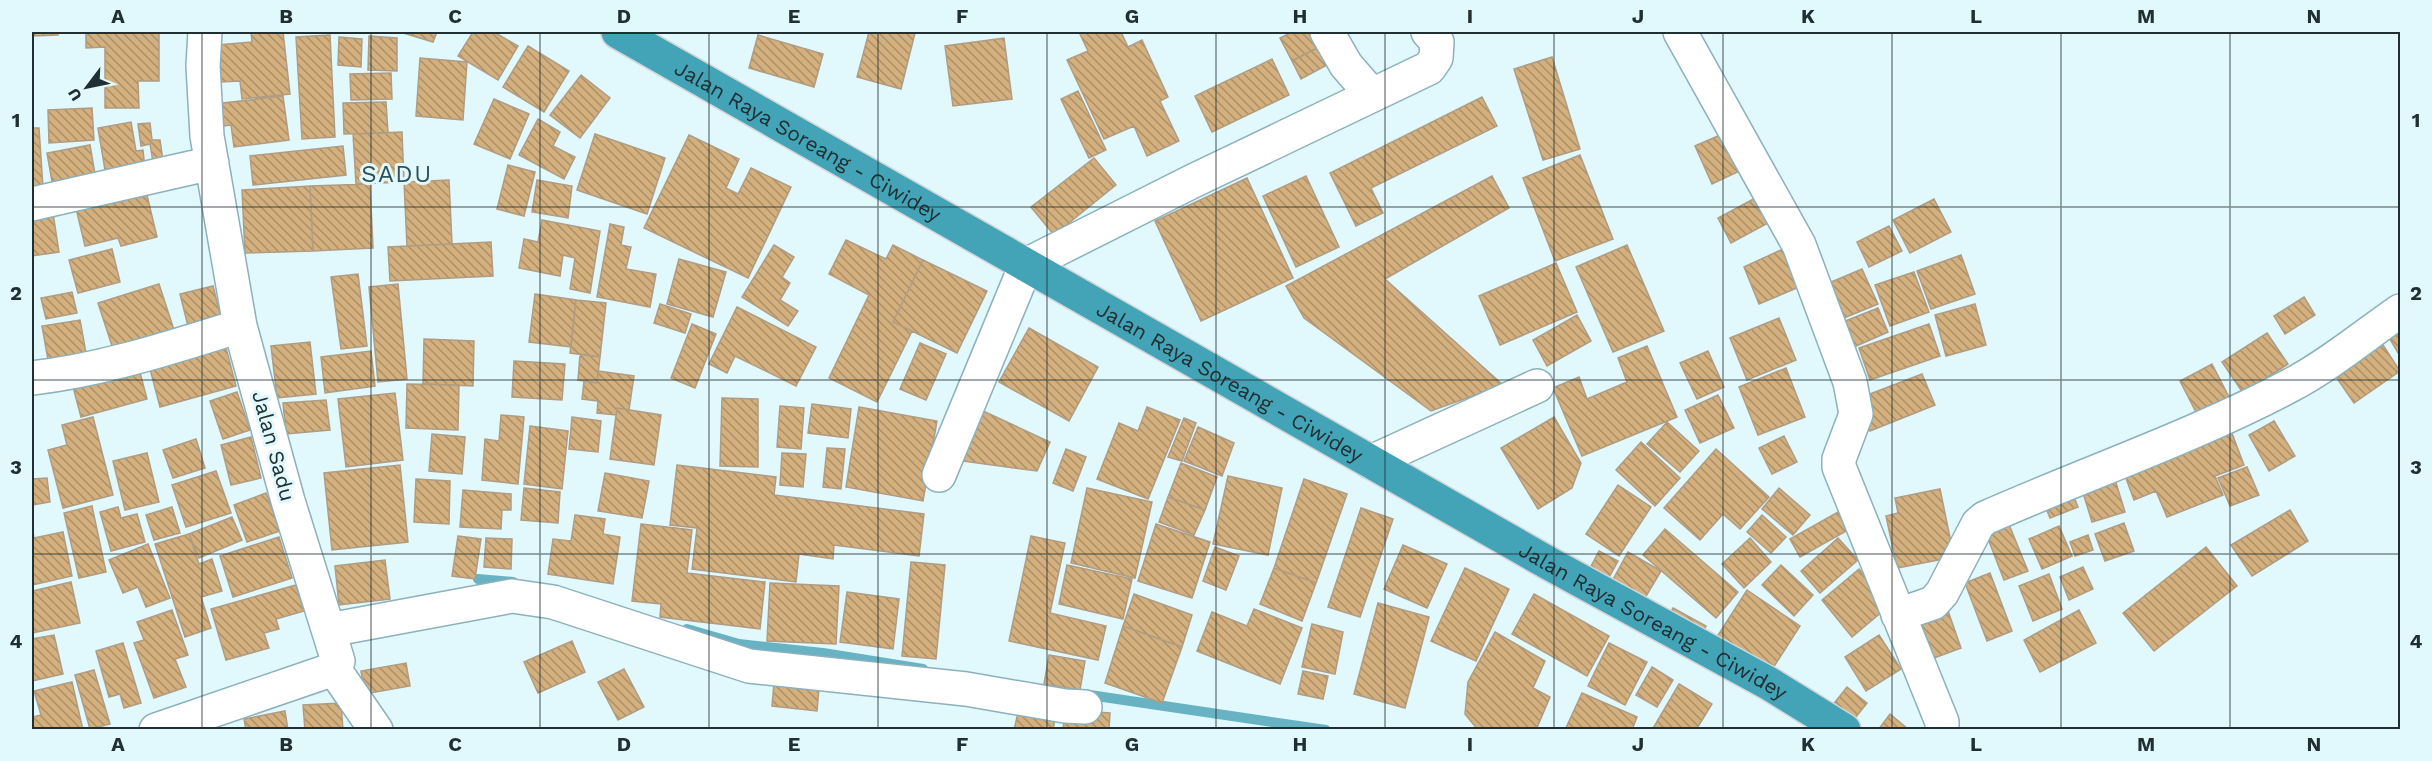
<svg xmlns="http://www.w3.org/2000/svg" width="2432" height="761" font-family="'Work Sans',sans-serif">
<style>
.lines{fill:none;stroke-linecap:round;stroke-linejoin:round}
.stream{stroke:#68b3c3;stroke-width:10}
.building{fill:url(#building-back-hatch);stroke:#af9c83;stroke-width:1.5}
.minor-casing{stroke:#8cb1ba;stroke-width:36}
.highway-casing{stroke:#d2d5d6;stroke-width:36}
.minor{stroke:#fff;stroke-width:33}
.highway{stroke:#44a4b7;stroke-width:33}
.grid{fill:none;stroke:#202f32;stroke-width:1.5;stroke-opacity:0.55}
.labels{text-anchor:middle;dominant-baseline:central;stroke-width:6;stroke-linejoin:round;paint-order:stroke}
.street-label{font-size:21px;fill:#202f32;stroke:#e1f8fd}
.quarter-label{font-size:24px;letter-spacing:1.5px;fill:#2f525a;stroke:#e1f8fd}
.neatline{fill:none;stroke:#202f32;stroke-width:2}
.grid-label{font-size:20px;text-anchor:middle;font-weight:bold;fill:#202f32}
</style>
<defs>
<pattern id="building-back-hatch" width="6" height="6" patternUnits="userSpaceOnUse" patternTransform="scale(1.5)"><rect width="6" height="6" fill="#d4b07e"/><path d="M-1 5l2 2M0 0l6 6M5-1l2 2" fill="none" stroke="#ac9068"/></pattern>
</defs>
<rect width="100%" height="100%" fill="#e1f8fd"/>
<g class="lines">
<path class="stream" d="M478 579 513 582
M687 629 739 644 823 653 923 669
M1083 694 1326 730"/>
</g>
<path class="building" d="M33 32H58V35L33 36Z
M86 32H159V81H138L139 108H105V47L86 48Z
M251 32H283L290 94 242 99 240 81 221 82 217 45 252 42Z
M400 32H437L433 42Z
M473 32H494L518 46 498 80 458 56Z
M869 32 915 33 901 89 857 77Z
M1079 32H1121L1128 47 1142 40 1168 97 1160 101 1179 141 1147 156 1134 126 1104 139 1067 60 1088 51Z
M1292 32H1308L1317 48 1292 61 1280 38Z
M330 35 335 137 302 139 296 37Z
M758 35 823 54 814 87 749 68Z
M369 36 397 38V71L368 70Z
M339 37 362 39 361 67 338 65Z
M1004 38 1012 99 953 106 945 46Z
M528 46 569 71 544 112 503 87Z
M1317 48 1327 65 1301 79 1292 61Z
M1552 57 1580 149 1543 160 1514 69Z
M420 58 467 62 463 120 416 116Z
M1272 59 1289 95 1212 132 1195 96Z
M391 73 392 99 351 100 350 74Z
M581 75 610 98 580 138 550 115Z
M1078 91 1106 150 1089 158 1061 99Z
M283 96 289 140 234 147 231 125 217 127 214 104Z
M1482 97 1497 126 1371 188 1383 213 1356 226 1330 173Z
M494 99 529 114 510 159 474 144Z
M386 102 388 133 344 134 343 103Z
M92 108 94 140 49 143 48 110Z
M538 119 560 132 553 146 575 157 564 179 519 155Z
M131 122 136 151 143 150 145 169 106 176 98 128Z
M150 123 152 140H160L163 161 153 162 150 144 141 146 138 124Z
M32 128H39L43 188 32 189Z
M402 132 404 182 356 184 353 134Z
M1727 132 1744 169 1712 184 1695 146Z
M595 134 665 158 647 214 577 190Z
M689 135 739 159 726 188 738 194 751 168 791 187 748 278 644 228Z
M90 145 96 180 53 187 47 153Z
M343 146 346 175 253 185 250 156Z
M1580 155 1613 239 1555 261 1523 178Z
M1094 158 1116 185 1054 235 1031 207Z
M508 165 535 172 524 216 497 209Z
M1306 176 1339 247 1296 267 1263 196Z
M1492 176 1509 208 1385 279 1503 385 1431 411 1304 318 1286 286Z
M1247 178 1293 278 1201 321 1155 221Z
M449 180 452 244 407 246 404 182Z
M537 180 572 186 568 218 532 212Z
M370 184 373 248 313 251 310 186Z
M310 186 313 251 245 253 242 190Z
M145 187 157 237 121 246 118 238 85 246 75 204Z
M1757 197 1770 222 1731 243 1718 218Z
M1934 199 1951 232 1910 253 1893 220Z
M53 213 59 252 32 256V216Z
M542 220 600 231 590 293 570 289 575 258 563 255 560 276 519 268 524 239 538 242Z
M610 224 624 227 621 245 631 247 626 269 656 274 650 307 597 297Z
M1889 226 1902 251 1869 267 1857 242Z
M846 240 886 259 893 245 923 260 893 322 912 331 877 402 829 378 869 295 829 274Z
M491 242 493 276 390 281 388 247Z
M774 245 794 257 782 277 790 283 780 300 798 311 788 326 742 297Z
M1627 245 1664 331 1613 352 1576 267Z
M112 249 120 282 78 293 69 260Z
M1783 249 1799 287 1759 304 1744 267Z
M1961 255 1975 294 1931 309 1917 271Z
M679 259 726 272 713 317 667 304Z
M923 260 987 291 957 353 893 322Z
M1556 263 1577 312 1500 345 1479 296Z
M1862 269 1878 304 1844 318 1829 283Z
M1914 272 1929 312 1890 326 1875 285Z
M358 274 367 346 341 349 331 277Z
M159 284 175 333 114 352 98 303Z
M398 284 407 379 378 382 369 287Z
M213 286 221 318 188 326 180 294Z
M72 292 77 313 46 319 41 298Z
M535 294 576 300 571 347 529 342Z
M2304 297 2315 315 2285 334 2274 316Z
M576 300 606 303 600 357 570 353Z
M660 304 691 314 685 333 654 323Z
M1975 304 1986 345 1946 356 1935 315Z
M737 307 816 347 796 386 735 356 727 373 709 364Z
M1878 308 1888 332 1854 347 1843 322Z
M1577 315 1591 341 1547 366 1533 340Z
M1779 318 1796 360 1747 380 1730 338Z
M80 320 86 353 48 360 42 326Z
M2400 320V356L2385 331Z
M692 324 716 334 695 388 671 378Z
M1929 324 1940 356 1870 380 1859 348Z
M1029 328 1098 367 1069 421 999 382Z
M2267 333 2288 364 2243 393 2222 362Z
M424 339 474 341 473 386 423 384Z
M310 342 316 394 277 398 271 346Z
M2381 342 2400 371 2354 403 2334 374Z
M920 343 946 354 926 400 900 389Z
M225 344 236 386 160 407 149 365Z
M1647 346 1677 417 1582 456 1553 388 1579 377 1587 399 1627 382 1618 358Z
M371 351 375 386 325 393 321 357Z
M1708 351 1724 387 1697 399 1680 363Z
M580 354 600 357 597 383 578 380Z
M514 361 565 364 562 400 512 397Z
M2212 364 2230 399 2198 416 2180 381Z
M138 365 147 399 81 417 72 383Z
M1786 368 1805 417 1758 435 1739 387Z
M598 371 634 376 629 410 617 408 616 415 597 413 598 401 582 399 584 381 597 383Z
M1922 374 1935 405 1870 431 1857 399Z
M407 384 459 385 458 430 406 428Z
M237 392 250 430 223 439 210 401Z
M395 393 403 460 346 467 338 399Z
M1718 395 1734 428 1700 443 1685 410Z
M722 398 758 399V467L720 466Z
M326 400 330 430 286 434 283 403Z
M812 404 851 409 848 438 808 433Z
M780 406 804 408 801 449 777 447Z
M859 407 937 421 923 501 846 487Z
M1147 407 1180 420 1148 499 1097 479 1119 423 1138 431Z
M617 408 661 415 654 465 610 459Z
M983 411 1050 442 1037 471 962 461Z
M501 415 524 417 518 484 482 480 485 439 499 441Z
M93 417 113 495 63 508 48 450 67 445 62 425Z
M572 417 601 421 598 452 569 449Z
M1554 417 1581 463 1572 488 1538 509 1501 448Z
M1184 418 1196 423 1182 461 1168 457Z
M2274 421 2295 456 2269 471 2249 435Z
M1667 422 1699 451 1680 472 1647 444Z
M530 426 568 431 562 489 524 484Z
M1198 427 1234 443 1222 476 1184 461Z
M2230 428 2244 465 2215 476 2223 495 2167 517 2156 491 2134 500 2123 470Z
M432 434 465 437 462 474 429 471Z
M1784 436 1797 462 1772 474 1759 448Z
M251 437 261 478 231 485 221 445Z
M196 439 205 468 173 478 163 450Z
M1641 442 1680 478 1655 506 1616 470Z
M827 448 845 449 841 489 823 487Z
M1066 449 1086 457 1073 491 1053 483Z
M1716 449 1769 497 1740 529 1723 514 1700 540 1664 508Z
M147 453 159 502 125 510 113 461Z
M782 453 806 454 803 487 780 485Z
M1181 463 1217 477 1205 510 1168 497Z
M400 465 408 542 332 550 324 473Z
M677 465 776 477 774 495 924 514 919 556 834 545 833 559 799 554 796 582 692 569 697 528 670 525Z
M2247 467 2259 495 2230 506 2218 478Z
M216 471 231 513 186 527 172 485Z
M605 473 649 481 642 518 598 511Z
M2113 473 2125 512 2092 522 2080 483Z
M1228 476 1282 488 1268 555 1213 544Z
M47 478 50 502 32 505V479Z
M416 479 450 481 449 524 414 522Z
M1304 479 1347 494 1316 583 1274 568Z
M1618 485 1651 507 1619 556 1586 534Z
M2070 487 2078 507 2050 518 2042 498Z
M524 488 560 492 558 523 521 520Z
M1087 488 1152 502 1135 578 1071 563Z
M1779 488 1810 515 1793 535 1762 509Z
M1940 489 1954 557 1897 568 1886 516 1898 513 1895 498Z
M463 490 511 494V510H502L501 529 460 527Z
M266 493 280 531 247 542 234 505Z
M1168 497 1205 510 1194 535 1159 522Z
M92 506 106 572 79 578 64 513Z
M118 507 121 518 137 514 145 542 111 551 100 512Z
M172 507 180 533 154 540 146 515Z
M1361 508 1393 519 1360 617 1328 607Z
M2290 510 2308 541 2252 576 2231 545Z
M1838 512 1848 530 1800 557 1790 539Z
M575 515 605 519 603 534 620 537 613 584 548 574 553 539 571 541Z
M1762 515 1786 537 1771 553 1747 532Z
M232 517 242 540 199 558 189 534Z
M2008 522 2028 571 2004 580 1985 531Z
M2124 523 2134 551 2105 561 2095 534Z
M641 524 692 530 687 573 765 582 760 629 660 617 661 604 632 601Z
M1156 524 1210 542 1192 598 1138 581Z
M32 525 34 538 63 532 72 576 32 585Z
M2059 526 2072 556 2042 569 2029 539Z
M1665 529 1738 592 1716 618 1643 555Z
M189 534 199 564 212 559 222 591 201 597 211 628 185 637 155 544Z
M2088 535 2093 550 2075 556 2070 542Z
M458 536 481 539 475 579 452 576Z
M1031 536 1065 543 1050 613 1106 626 1098 660 1009 641Z
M279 537 292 578 233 597 220 556Z
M486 538 512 539 511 569 484 567Z
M1750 538 1771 562 1744 588 1722 564Z
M1838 538 1858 560 1820 593 1801 571Z
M148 544 170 598 146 607 138 587 123 593 109 560Z
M1403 545 1447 564 1427 608 1384 589Z
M1215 547 1239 556 1226 590 1203 581Z
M2206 547 2237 586 2154 651 2123 613Z
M1599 551 1618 561 1607 581 1589 570Z
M1628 552 1661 571 1642 603 1610 585Z
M385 560 390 599 339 605 335 566Z
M911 562 945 565 936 659 902 656Z
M1067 565 1132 579 1123 619 1059 604Z
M1781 565 1813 595 1794 616 1762 585Z
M2083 567 2093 589 2069 600 2060 577Z
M1274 568 1316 583 1302 621 1260 604Z
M1465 568 1509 589 1476 661 1431 641Z
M1859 569 1889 606 1852 637 1822 600Z
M1990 573 2012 631 1987 641 1965 583Z
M2049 574 2062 609 2033 621 2019 586Z
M71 582 80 623 32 633V591Z
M770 583 839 586 836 644 767 641Z
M296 585 304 611 276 619 279 629 264 633 269 648 226 660 211 609Z
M1747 590 1800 626 1766 679 1713 643Z
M847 592 899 599 893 649 840 642Z
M1134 594 1192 615 1182 647 1123 626Z
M1534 594 1609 636 1587 676 1512 634Z
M1378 603 1429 617 1405 708 1354 694Z
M1946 605 1961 648 1934 658 1918 616Z
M1673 608 1706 626 1697 642 1664 624Z
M1254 609 1302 628 1280 684 1197 651 1212 612 1247 626Z
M172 610 188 655 175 659 186 687 154 698 134 643 144 640 137 622Z
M2079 610 2096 643 2040 672 2024 640Z
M1312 624 1343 632 1335 674 1302 667Z
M1123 626 1182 647 1162 703 1105 683Z
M1495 632 1545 661 1533 688 1550 697 1536 730H1478L1465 714 1468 682Z
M54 635 63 674 32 681V639Z
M1879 635 1901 669 1866 691 1845 657Z
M572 641 585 672 538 693 524 662Z
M123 643 141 703 124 708 120 694 109 697 96 651Z
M1609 643 1647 662 1625 705 1588 686Z
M1049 655 1085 661 1080 690 1044 684Z
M406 663 410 686 365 694 361 671Z
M1652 667 1673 680 1657 707 1636 695Z
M624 669 644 707 618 720 598 682Z
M94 670 110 724 90 729 75 675Z
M1303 671 1328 676 1323 699 1298 694Z
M775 672 820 677 817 711 772 706Z
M72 682 83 730H32V717L41 715 34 691Z
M1679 684 1712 704 1696 730H1652Z
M1847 687 1867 703 1848 727 1828 711Z
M1582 693 1637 717 1632 730H1565Z
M341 703 343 730H305L303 705Z
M1020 704 1056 713 1053 730H1014Z
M1065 710 1110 713 1109 730H1063Z
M285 711 288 730H246L244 719Z
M1890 714 1908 729 1907 730H1878Z"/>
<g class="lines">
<g class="minor-casing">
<path id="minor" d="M1327 32 1346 65 1372 95
M1680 32 1799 245 1850 382 1856 414 1839 459V467L1942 722V730
M32 204 212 163
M32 378C103 370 172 347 240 326
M1371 462 1537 386
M939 475 1026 265 1193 181 1429 68 1436 58 1437 42 1428 32
M1898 615 1933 603 1942 593 1978 524 1985 518C2087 473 2193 437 2291 385 2329 365 2365 335 2400 311
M329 630 512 596 553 602 749 666 966 689 1065 706 1085 707
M334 669 376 730
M156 730 334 669 338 661 288 501 240 326 207 136 203 66 205 32"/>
</g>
<g class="highway-casing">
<g id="highway">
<path id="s1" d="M618 32 1550 564 1768 683 1844 730"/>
</g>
</g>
<use href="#minor" class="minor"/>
<use href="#highway" class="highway"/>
</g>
<path class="grid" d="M202 32V730M371 32V730M540 32V730M709 32V730M878 32V730M1047 32V730M1216 32V730M1385 32V730M1554 32V730M1723 32V730M1892 32V730M2061 32V730M2230 32V730M32 207H2400M32 380H2400M32 554H2400"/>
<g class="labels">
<g class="street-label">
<text stroke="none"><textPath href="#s1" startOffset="219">Jalan Raya Soreang - Ciwidey</textPath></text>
<text stroke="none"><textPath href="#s1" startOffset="705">Jalan Raya Soreang - Ciwidey</textPath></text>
<text transform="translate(274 446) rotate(75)">Jalan Sadu</text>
<text stroke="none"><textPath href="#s1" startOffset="1191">Jalan Raya Soreang - Ciwidey</textPath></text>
</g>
<g class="quarter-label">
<text x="397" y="174">SADU</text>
</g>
</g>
<rect width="2432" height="761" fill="none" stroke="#e1f8fd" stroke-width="66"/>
<g transform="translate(87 87) rotate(238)" stroke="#e1f8fd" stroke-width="4.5" paint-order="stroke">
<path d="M0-4.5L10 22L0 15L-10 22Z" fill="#202f32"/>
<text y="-9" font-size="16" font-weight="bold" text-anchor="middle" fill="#202f32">U</text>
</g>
<rect x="33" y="33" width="2366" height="695" class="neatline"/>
<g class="grid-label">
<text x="118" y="23">A</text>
<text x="286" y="23">B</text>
<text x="455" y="23">C</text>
<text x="624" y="23">D</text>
<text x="794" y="23">E</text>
<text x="962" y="23">F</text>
<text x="1132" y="23">G</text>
<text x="1300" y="23">H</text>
<text x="1470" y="23">I</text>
<text x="1638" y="23">J</text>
<text x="1808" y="23">K</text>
<text x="1976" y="23">L</text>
<text x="2146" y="23">M</text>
<text x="2314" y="23">N</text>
<text x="16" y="127">1</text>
<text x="2416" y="127">1</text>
<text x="16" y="300">2</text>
<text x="2416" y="300">2</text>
<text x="16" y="474">3</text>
<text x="2416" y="474">3</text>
<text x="16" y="648">4</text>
<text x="2416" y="648">4</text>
<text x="118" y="751">A</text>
<text x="286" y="751">B</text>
<text x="455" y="751">C</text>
<text x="624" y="751">D</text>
<text x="794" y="751">E</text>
<text x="962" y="751">F</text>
<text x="1132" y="751">G</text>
<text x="1300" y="751">H</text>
<text x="1470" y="751">I</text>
<text x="1638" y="751">J</text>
<text x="1808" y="751">K</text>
<text x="1976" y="751">L</text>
<text x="2146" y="751">M</text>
<text x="2314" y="751">N</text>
</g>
</svg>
